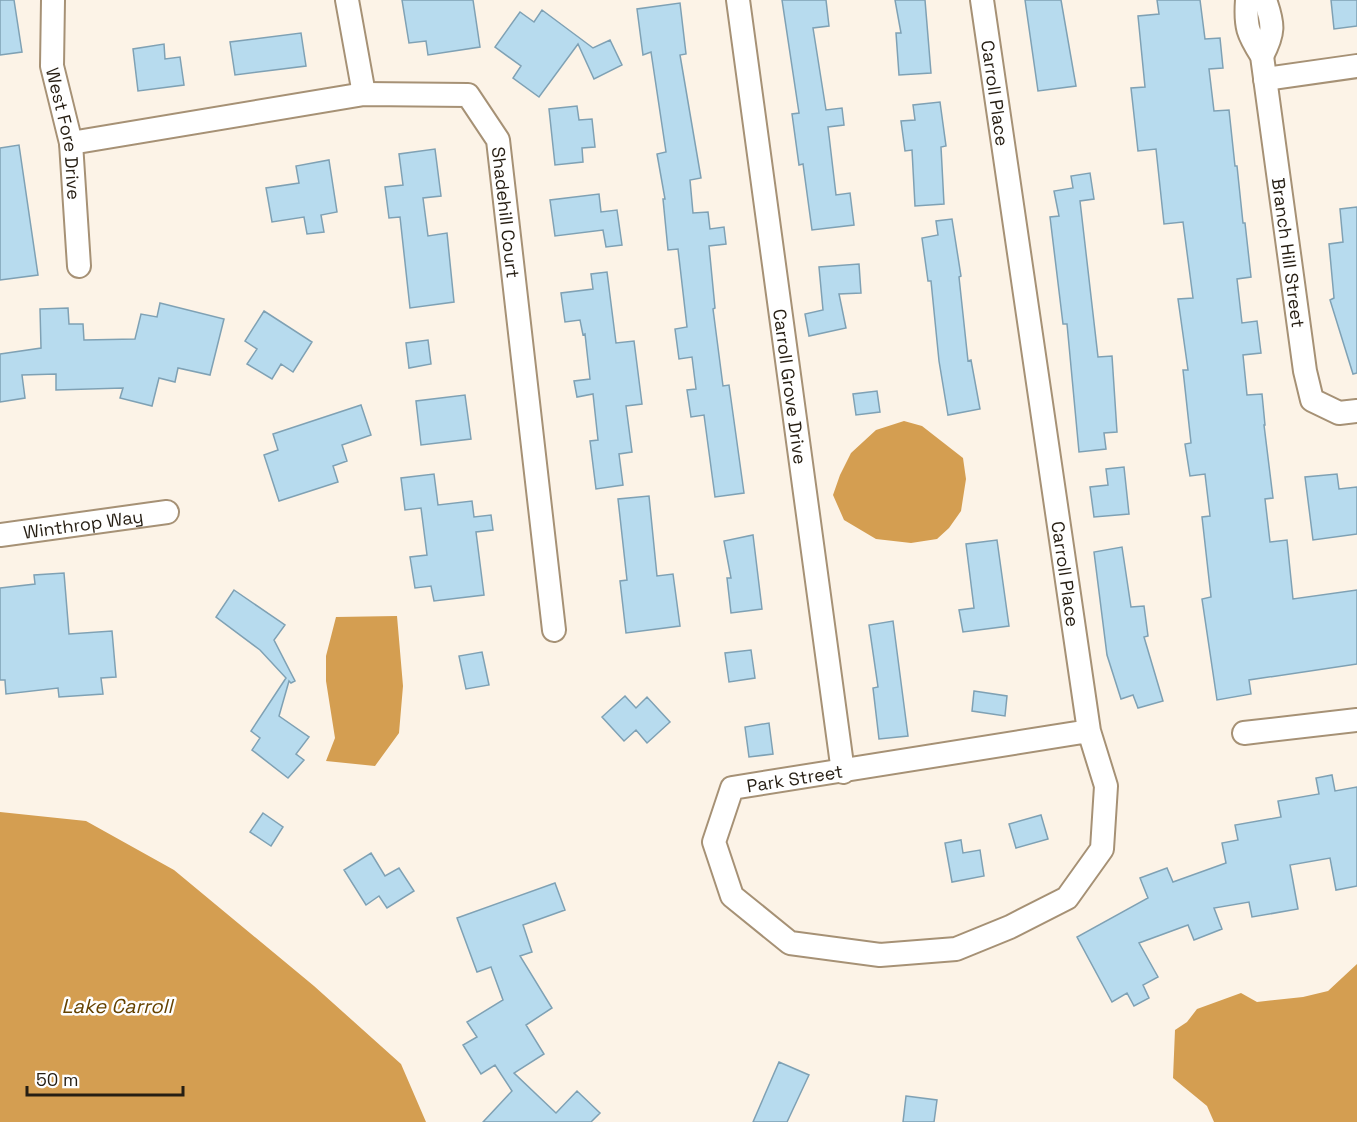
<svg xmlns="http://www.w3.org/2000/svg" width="1357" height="1122" font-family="'Space Grotesk',sans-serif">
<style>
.water{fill:#d49e51}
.building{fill:#b7dbee;stroke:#7fa1b4;stroke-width:1.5}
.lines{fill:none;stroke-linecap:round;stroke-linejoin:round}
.minor-casing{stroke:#a69175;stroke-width:26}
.minor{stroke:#fff;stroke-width:22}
.labels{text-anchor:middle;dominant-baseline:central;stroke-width:5;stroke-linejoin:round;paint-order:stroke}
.street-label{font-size:18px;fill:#261e13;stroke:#fff}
.water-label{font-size:20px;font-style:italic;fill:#654200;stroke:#fff}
</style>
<rect width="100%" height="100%" fill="#fcf3e7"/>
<path class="water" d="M904 421 922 426 963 458 966 479 961 511 949 528 937 539 911 543 876 539 844 520 833 495 840 475 851 453 876 430Z
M397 616 403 686 399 733 375 766 326 761 335 738 326 681V656L336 617Z
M0 812 86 821 174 870 314 986 401 1064 426 1122H0Z
M1357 964V1122H1214L1207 1106 1173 1078 1175 1030 1187 1022 1197 1009 1241 993 1257 1002 1303 997 1328 991Z"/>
<path class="building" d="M0 0H14L22 52 0 55Z
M402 0H473L480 47 428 55 426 41 409 43Z
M782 0H826L829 26 813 28 826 110 842 108 844 125 828 127 836 195 850 193 854 225 812 230 803 164 799 165 792 114 799 113Z
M895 0H925L931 73 899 75 896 33H901Z
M1025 0H1061L1076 86 1038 91Z
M1157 0H1200L1205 39 1220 38 1223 68 1209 69 1214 111 1229 110 1235 166H1237L1243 223H1245L1251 277 1237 279 1242 323 1257 321 1261 353 1243 355 1247 395 1262 394 1265 425H1264L1273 498 1265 499 1270 542 1287 540 1293 599 1357 590V664L1249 680 1251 694 1217 700 1202 599 1211 597 1202 517 1210 516 1205 474 1190 476 1185 444 1191 443 1183 370H1188L1178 299 1193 298 1183 222 1164 224 1156 149 1138 151 1131 88 1145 87 1138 16 1159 14Z
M1331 0H1357V26L1334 29Z
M680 3 686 54 680 55 701 178 690 180 693 213 708 212 710 229 724 227 726 244 709 246 715 308 713 309 723 386 729 385 744 493 715 497 704 415 691 417 687 390 696 389 692 357 679 359 675 329 687 327 678 249 668 250 663 199H665L657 154 666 152 651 52 643 55 637 9Z
M542 10 593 48 610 40 622 65 594 79 578 44 539 97 513 78 521 66 495 47 520 12 534 22Z
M301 33 306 66 235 75 230 42Z
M164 44 165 59 180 57 184 85 138 91 133 49Z
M940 102 946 146 941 147 944 204 915 206 912 150 905 151 901 121 915 120 913 105Z
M577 106 579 120 592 119 595 147 582 148 583 162 555 165 549 109Z
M19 145 38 275 0 280V148Z
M435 149 441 196 423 198 428 236 447 233 454 302 410 308 400 217 389 218 385 187 403 185 399 154Z
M329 160 337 212 321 215 324 232 307 234 304 217 272 222 266 188 299 183 296 166Z
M1090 173 1094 199 1080 201 1098 357 1112 356 1117 432 1104 433 1106 449 1079 452 1067 324H1063L1050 217 1059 216 1054 191 1073 188 1071 176Z
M599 194 601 212 617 210 622 245 606 247 603 230 555 236 550 200Z
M1357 207V373L1353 374 1330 300 1334 298 1329 244 1343 242 1340 209Z
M952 219 961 276 959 277 968 361 971 360 980 409 948 415 939 361 931 281H928L922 238 938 235 936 221Z
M859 264 861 293 839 294 846 328 809 336 805 314 823 310 819 267Z
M607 272 616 343 634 341 642 404 626 406 632 452 619 454 623 485 596 489 590 441 598 440 593 394 577 397 574 381 590 379 585 334 583 335 580 320 565 322 561 293 593 289 591 274Z
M160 303 224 319 210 375 178 368 175 382 159 378 152 406 120 398 123 388 56 390V374L22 375 25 398 0 402V354L41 348 40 309 68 308 69 324H83L84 340 135 339 141 314 157 317Z
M264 311 312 342 293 372 281 364 272 379 247 364 257 349 245 341Z
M428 340 431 364 409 368 406 343Z
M877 391 880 412 856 415 853 394Z
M465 395 471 439 421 445 416 401Z
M361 405 371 435 342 445 347 461 333 466 338 482 279 501 264 455 278 450 273 434Z
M1124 467 1129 514 1094 517 1090 487 1108 485 1106 469Z
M434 474 438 505 472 501 474 517 491 515 493 530 476 532 484 595 434 601 431 586 415 588 410 557 427 555 421 508 405 510 401 478Z
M1337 474 1339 489 1357 487V534L1313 540 1305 477Z
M649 496 657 576 673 574 680 626 626 633 620 581 627 580 618 499Z
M753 535 762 609 731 613 727 578H731L724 541Z
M997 540 1009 626 963 632 959 610 974 608 966 544Z
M1122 547 1131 607 1144 606 1148 636 1144 637 1163 701 1138 708 1133 695 1121 699 1107 655 1094 552Z
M64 573 69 634 112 631 116 677 101 678 103 694 59 697 58 688 6 694 5 680H0V588L35 584 34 575Z
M234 590 285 625 274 640 295 681 291 683 289 681 279 716 309 737 296 754 304 760 288 778 252 750 260 738 251 731 286 678 260 650 216 617Z
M893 621 908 736 879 739 873 688 878 687 869 625Z
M751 650 755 678 729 682 725 653Z
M482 652 489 685 466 689 459 656Z
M974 691 1007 696 1005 716 972 711Z
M625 696 636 708 647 697 670 722 647 743 636 730 624 741 602 717Z
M769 723 773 754 749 757 745 727Z
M1332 775 1335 791 1357 787V886L1336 890 1330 858 1290 865 1298 909 1252 917 1249 902 1214 908 1222 929 1194 940 1188 925 1139 943 1158 977 1143 985 1149 998 1134 1006 1127 993 1112 1002 1077 937 1148 898 1140 878 1167 868 1173 882 1226 863 1222 843 1238 840 1235 825 1281 817 1278 801 1319 794 1316 778Z
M263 813 283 827 271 846 250 832Z
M1041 815 1048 839 1016 848 1009 824Z
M961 840 963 853 980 850 984 876 952 882 945 843Z
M371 853 385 876 399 868 414 891 387 908 379 896 366 905 344 870Z
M555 883 565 910 523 925 532 952 520 956 552 1008 526 1025 544 1054 514 1073 556 1113 577 1091 600 1113 591 1122H483L512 1091 495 1065 481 1074 463 1045 477 1037 467 1022 503 1000 491 967 477 972 457 918Z
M779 1062 809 1075 787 1122H753Z
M906 1096 937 1100 934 1122H903Z"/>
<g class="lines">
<g class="minor-casing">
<g id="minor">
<path id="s1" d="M53 0 52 66 71 143 79 266"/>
<path d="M347 0 364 94"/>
<path id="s2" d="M738 0 843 772"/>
<path id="s3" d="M982 0 1089 731 1106 786 1102 849 1067 898 1010 927 956 949 880 955 790 943 732 896 714 842 732 788 1089 731"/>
<path id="s4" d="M1247 0C1245 27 1248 34 1262 56L1305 371 1312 400 1339 413 1357 411"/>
<path d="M1262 56C1274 33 1274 25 1265 0"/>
<path d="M1265 79 1357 66"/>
<path id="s5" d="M71 143 364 94 468 95 498 140 554 630"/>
<path id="s6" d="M0 535 167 512"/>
<path d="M1244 733 1357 720"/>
</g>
</g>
<use href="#minor" class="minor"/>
</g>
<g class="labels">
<g class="street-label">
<text stroke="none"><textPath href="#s3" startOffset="94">Carroll Place</textPath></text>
<text stroke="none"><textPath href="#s1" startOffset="135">West Fore Drive</textPath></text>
<text stroke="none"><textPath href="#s5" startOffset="528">Shadehill Court</textPath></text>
<text stroke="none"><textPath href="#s4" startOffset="258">Branch Hill Street</textPath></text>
<text stroke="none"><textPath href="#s2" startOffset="390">Carroll Grove Drive</textPath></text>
<text stroke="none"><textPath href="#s6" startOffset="84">Winthrop Way</textPath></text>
<text stroke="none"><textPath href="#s3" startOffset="580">Carroll Place</textPath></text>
<text stroke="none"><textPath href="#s3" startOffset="1461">Park Street</textPath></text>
</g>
<g class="water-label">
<text x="117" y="1006">Lake Carroll</text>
</g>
</g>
<path d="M27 1086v9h156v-9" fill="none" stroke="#261e13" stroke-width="3"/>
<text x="36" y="1086" font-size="18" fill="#261e13" stroke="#ffffff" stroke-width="4.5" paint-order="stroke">50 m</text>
</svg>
